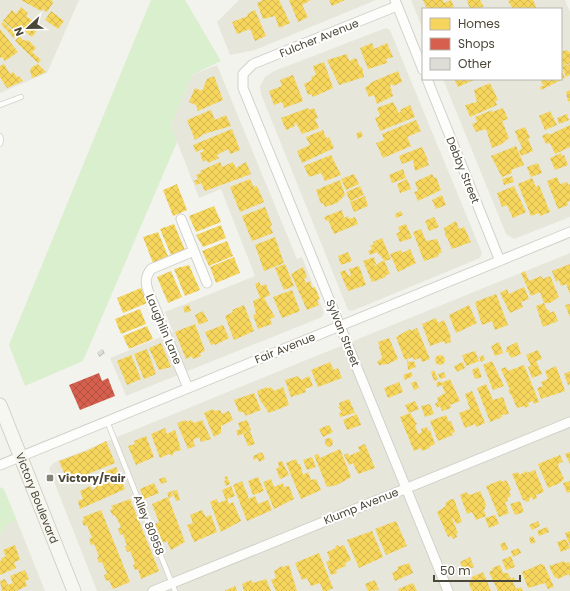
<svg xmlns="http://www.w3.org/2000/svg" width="570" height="591" font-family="Poppins,sans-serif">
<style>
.residential{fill:#e7e6db}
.grass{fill:#daefce}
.homes{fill:url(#homes-cross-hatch)}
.shops{fill:url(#shops-cross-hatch)}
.building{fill:url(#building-cross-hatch)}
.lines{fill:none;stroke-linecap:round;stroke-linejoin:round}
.service-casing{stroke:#d1d1cb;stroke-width:6}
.minor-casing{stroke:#d1d1cb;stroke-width:11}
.secondary-casing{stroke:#d3d2c5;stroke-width:15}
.service{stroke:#fdfdfc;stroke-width:4.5}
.minor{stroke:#fdfdfc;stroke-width:9}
.secondary{stroke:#f7f7f1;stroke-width:13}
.poi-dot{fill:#868378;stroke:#fff;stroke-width:1.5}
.labels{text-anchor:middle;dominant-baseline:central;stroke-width:4;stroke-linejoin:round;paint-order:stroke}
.street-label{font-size:11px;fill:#4b4738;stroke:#fff}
.poi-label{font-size:11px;font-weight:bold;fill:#4b4738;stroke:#fff;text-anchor:start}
</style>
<defs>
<pattern id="homes-cross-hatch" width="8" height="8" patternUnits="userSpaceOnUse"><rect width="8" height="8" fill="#f6d55c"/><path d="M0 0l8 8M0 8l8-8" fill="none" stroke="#d4b851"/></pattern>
<pattern id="shops-cross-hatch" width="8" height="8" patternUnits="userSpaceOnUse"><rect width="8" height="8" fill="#d6604d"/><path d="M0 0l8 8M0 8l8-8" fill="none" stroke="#b05141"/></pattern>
<pattern id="building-cross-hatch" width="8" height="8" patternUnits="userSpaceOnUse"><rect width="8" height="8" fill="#dddcd6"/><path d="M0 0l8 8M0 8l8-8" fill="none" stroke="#bfbeb8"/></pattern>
</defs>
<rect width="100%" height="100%" fill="#f3f3ee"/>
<path class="residential" d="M0 0H79L47 73 0 93Z
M239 0H376L255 50 230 55 217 22Z
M411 0H565L570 12V217L514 239 506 234 443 79H561V9H423V30Z
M386 28 390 30 482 253 480 258 352 311 348 310 261 94 260 86 265 77 274 71Z
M217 65 297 259 302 257 324 312 322 317 126 396 110 358 173 332 165 312 255 276 221 189 199 198 171 126 192 75Z
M570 253V591H97L49 469 53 463Z
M17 521 45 591H0V537L5 527 10 523Z"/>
<path class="grass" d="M151 0H185L221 61 192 75 171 126 177 142 83 361 25 386 9 345Z
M0 487 4 489 17 521C6 523 4 528 0 537Z"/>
<path class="homes" d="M21 0H52L53 3 47 12 42 9 41 11Z
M263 0H279L290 23 279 28 275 16 263 19 257 3Z
M289 0H311L302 5 308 17 298 22Z
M329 0H345L332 6Z
M423 0H443L444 3 451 0 454 7 449 9H427Z
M467 0H480L484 7 470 9Z
M511 0H533L537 9H513L508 1Z
M21 7 28 13 26 16 40 26 32 37 23 30 20 35 3 21 12 10 16 14Z
M255 10 266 36 255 41 250 29 237 34 232 22 248 16 247 14Z
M51 11 64 21 58 29 45 20Z
M3 22 17 35 14 38 1 24Z
M0 29 18 52 5 61 2 57 0 58Z
M19 36 23 40 27 41 28 40 36 48 32 52 41 60 38 63 15 41Z
M372 43 374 49 387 43 393 57 386 59 387 63 368 69 360 48Z
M567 50 570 53V63L561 67V52Z
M347 54 349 61 356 58 360 67H362L364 77 339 85 327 60Z
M324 62 333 88 313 97 311 94 308 95 304 84 312 80 311 77 316 75 313 66Z
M4 64 10 74 13 72 17 77 19 76 23 81 7 88 0 77V66Z
M38 64 46 72 32 78 30 70 32 67Z
M570 64V75L566 77 562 67Z
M561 69 565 78 541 90 540 87 545 85H543L541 81 543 79H561Z
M398 71 402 82 393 86 392 84 390 85 393 96 377 104 374 95 369 97 365 88 372 82Z
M293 75 303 101 284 108 282 102 274 105 269 91 282 86 280 80Z
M214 76 223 100 198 111 196 105 189 102 195 88 202 91 207 79Z
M454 79H476L458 87Z
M490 83 498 100 495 101 497 105 470 117 465 105 477 102 474 90Z
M570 90V101L568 102 566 92Z
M393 102 399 113 401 112 400 110 410 105 415 117 380 131 375 118 380 116 377 108Z
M308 108 309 110 314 108 318 118 315 119 319 128 302 134 296 123 294 124 295 126 286 130 281 118Z
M503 108 508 119 502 121 509 138 502 144 492 148 486 129 476 132 472 124 477 122 475 117 492 110V112Z
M211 110 215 120 226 115 231 126 204 134 195 140 187 120Z
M550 111 557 125 545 130 539 116Z
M567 114 569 120 559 124 557 118Z
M416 120 421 131 407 137 411 146 383 158 376 143 384 140 382 134Z
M570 125V147L555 154 551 145 549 143 546 144 542 136 548 133 549 135Z
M525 127 530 138 519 142 515 131Z
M232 129 240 150 230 154 228 149 217 155 219 158 208 163 207 160 203 162 200 153 204 151 203 149 196 152 193 145Z
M323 130 326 138 329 137 334 148 302 163 297 151 310 145 306 137Z
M361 131 363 136 358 139 356 134Z
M528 139 533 151 521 156 519 150 522 149 520 142Z
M516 146 524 165 511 170 512 173 502 177 491 156Z
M422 147 428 160 427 161 429 165 415 171 413 160 402 164 399 156Z
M561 153 562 156 564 155 568 165 555 170 550 158Z
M331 155 341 175 325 181 321 173 309 177 304 166Z
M220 162 222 167 233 162 236 168 246 162 251 174 205 191 201 183 196 185 194 181 198 179 196 175 201 173 200 171Z
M538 163 542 173 531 177 527 167Z
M403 169 406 178 392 183 389 175Z
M354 174 359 184 346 190 341 179Z
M432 174 434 178 436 177 441 190 418 201 414 192 418 191 415 182Z
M512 176 514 182 504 185 502 179Z
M557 177 560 184 567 182 568 185 570 184V201L567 202 568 205 558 209 547 181Z
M532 178 536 187 539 185 550 212 540 216 539 213 531 216 518 184Z
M250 179 254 187 257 186 264 202 240 212 230 187Z
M407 179 411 189 400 193 397 184Z
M340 180 345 195 337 203 325 207 323 203 321 204 316 190Z
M177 184 187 210 173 216 163 190Z
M360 186 364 195 350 201 346 192Z
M514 186 526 212 513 218 507 205 502 207 497 193Z
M442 195 446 205 436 209 432 200Z
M365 196 368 206 354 212 350 202Z
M214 206 221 222 196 232 189 216Z
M265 207 272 225 270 226 273 233 252 241 242 216Z
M342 210 344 218 348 216 349 219 355 217 358 224 334 234 328 220 326 221 324 217Z
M401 211 403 215 396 218 395 214Z
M434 217 439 227 429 231 425 221Z
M456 221 459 229 464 227 471 242 452 249 447 237 446 238 444 228Z
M174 224 185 250 171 255 160 229Z
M406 224 412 238 400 242 396 233 400 232 398 227Z
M221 225 226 238 203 247 196 235Z
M421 229 426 241 437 239 442 252 438 254 439 256 424 261 413 232Z
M158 232 168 256 153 263 143 237Z
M275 237 284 263 264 271 255 245Z
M382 238 391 259 385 261 377 252 370 255 368 251 372 249 370 246 374 244 373 242Z
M227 241 233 256 209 266 202 251Z
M410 249 416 263 398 272 390 254 401 250 402 253Z
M348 252 352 261 341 265 338 256Z
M234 257 240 273 216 283 210 267Z
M374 257 376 264 374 265V266L384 260 390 274 386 275V277L372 282 363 261Z
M285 264 294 286 284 290 275 268Z
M570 264V294L566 284 561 286 559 280 556 282 552 271Z
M189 265 200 290 185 296 174 269Z
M359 266 366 285 348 291 340 272 345 270 349 276 351 275 349 269Z
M303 267 307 277 304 279 306 283 310 281 312 288 315 287 320 299 317 300 319 305 307 310 291 274Z
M171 271 182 297 168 303 157 277Z
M525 271 529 281 541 276 543 279 550 276 559 297 550 303H544L547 310H549L550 313 554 311 558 321 543 327 536 306 544 303 540 292 531 296 521 273Z
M259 282 261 286 266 284 270 295 264 298 275 317 270 319 272 324 258 329 253 315 256 314 253 301 260 298 255 284Z
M524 287 529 299 521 302 523 307 510 313 500 293 507 289 509 294Z
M141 288 147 303 123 313 117 298Z
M292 290 300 311 282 318 273 297Z
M496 294 508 325 495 330 492 321 482 325 475 302Z
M570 304V317L565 305Z
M189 305 191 311 185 313 183 307Z
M244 305 254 331 234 340 225 316 233 312 232 310Z
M469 305 477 323 456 333 449 315Z
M140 309 146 324 121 334 115 319Z
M203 311 208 321 199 325 195 315Z
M436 318 438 323 444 320 451 337 450 338 451 342 445 344 444 341 430 346 422 324Z
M195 324 205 351 200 353 201 356 193 359 192 356 186 359 175 332Z
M223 325 229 338 215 345V344L211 345 205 332Z
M147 326 153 339 129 349 123 336Z
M417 328 430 359 422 362 420 358 414 360 413 357 405 360 396 337 410 329 411 331Z
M389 338 398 359 388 364 379 365 377 362 382 358 378 342Z
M499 342 503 353 495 356 491 346Z
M517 342 521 354 511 358 508 352H506L507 347Z
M161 343 171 367 159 370 149 348Z
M147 349 156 374 144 379 134 354Z
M538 350 542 359 536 361 542 374 532 378 528 367 531 366 526 355Z
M475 351 479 361 466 366 462 355Z
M435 360a5 5 0 1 1 10 0a5 5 0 1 1-10 0Z
M131 355 141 379 127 385 117 361Z
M483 355 485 360 481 362 479 357Z
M407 360 409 362 414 361 416 367 408 370Z
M492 361 504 386 493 390 483 365Z
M330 362 334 370 338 368 342 378 318 387 311 370Z
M463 362 465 368 457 372 454 366Z
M524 365 539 402 534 404 533 401 528 403 529 406 525 408 524 406 517 408 511 394H510L508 390H510L501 369 506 367 508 371Z
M556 366 565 391 541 399 537 388 543 386 541 382 548 379 545 371Z
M478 367 482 377 475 379 472 370Z
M434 370 438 379 434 381 431 372Z
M570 371V384L568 385 564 374Z
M411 372 413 376 405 380 403 375Z
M444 372 446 377 440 379 438 374Z
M298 376 301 380 309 376 313 386 305 389 306 392 291 397 285 380Z
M450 379 460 401 450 405 442 385 437 387 436 383 440 381 441 383Z
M416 381 419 388 414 390 411 383Z
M399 382 403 392 388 398 384 388Z
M486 384 493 400 503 397 509 414 501 415 502 417 498 419 497 417V419L490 422 477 388Z
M267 387V389L271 387 274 391 283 387 289 405 269 413 260 400 257 391Z
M472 391 485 423 476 427 475 424 465 428 459 413 470 409 465 394Z
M254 393 261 410 245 416 244 412H239L234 400Z
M445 393 451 408 442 411 440 406 437 408 435 404 438 402 437 398Z
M349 399 355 413 340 417 339 413 342 412 338 407 340 406 339 403Z
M415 401 419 409 409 413 405 405Z
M430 404 434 414 425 417 421 406Z
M213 409 214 411 220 410 222 414 229 411 233 420 221 426V433L214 437 204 413Z
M410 413 417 424 415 425 418 434 422 432 421 429 427 427 428 431 430 430 435 444 429 447 430 448 422 451 421 448 414 451 400 417Z
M357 414 361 425 347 430 343 420Z
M446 415 449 422 451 421 455 432 452 433 453 435 438 441 430 421Z
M186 420 187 422 191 420 194 423 202 420 211 439 201 442 199 437 193 440 195 446 188 449 177 423Z
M247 420 251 430 238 436 236 431 240 429 238 423Z
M329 425 333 432 323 437 319 429Z
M165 428 167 434 175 430 181 450 174 452 172 456 169 454 160 458 151 434Z
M250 431 255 444 248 446 243 434Z
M146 436 154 457 136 465 128 446 135 444 134 441Z
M330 438 333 441 332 446 328 447 325 444V439Z
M106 441 115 463 68 482 59 461 89 450Z
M365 444 375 468 358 474 353 463 349 465 344 455 348 453 349 456 360 451 358 447Z
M340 449 351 477 337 485 327 487 314 455 318 454 320 458Z
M262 452 265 459 259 462 257 458 254 460 253 456Z
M570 452V464L565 454Z
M560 455 563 462 559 463 558 466 564 479 560 483 548 488 538 464Z
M312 457 316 467 307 470 303 460Z
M296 459 298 464H300L303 475 308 472 311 480 316 479 321 490 301 499 286 463Z
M282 461 289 475 280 479 276 469 279 467 278 462Z
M116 467 125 489 80 509 78 501 83 499 80 491 91 486 92 490 96 488 93 477Z
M535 470 544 492 536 495 537 498 533 500 532 497 529 498 530 501 526 502 525 500H523L512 474 518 472 519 475 527 471V473Z
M227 476 230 484 226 486 224 481 226 480 224 477Z
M165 477 167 482 161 484 159 479Z
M258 477 264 491 253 495 248 481Z
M271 479 274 487 283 483 284 487 289 486 294 499 274 509 263 482Z
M501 480 502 482 506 480 511 489 509 492 511 496 507 498 508 501 505 502 509 513 499 517 486 486Z
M242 481 249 499 255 496 258 504 268 500 272 510 247 521 233 485Z
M570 481V492L567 493 563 483Z
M154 483 159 493 144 499 140 489Z
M231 486 235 496 227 499 229 504 233 502 241 521 221 532 210 502 217 499 218 503 226 500 222 490Z
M177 490 180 500 176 501 172 491Z
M171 491 173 496 169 498 167 493Z
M480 491 486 504 484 511 486 516 476 520 472 512 467 514 460 495 466 492 470 495Z
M168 497 185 542 171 550 167 541 163 543 155 524 159 522 152 504Z
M130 499 159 571 141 579 138 569 135 570 133 565 135 563 130 551 127 552 125 546H127L123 534 120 535 118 529 121 527 115 515 113 516 110 510 113 509 111 506Z
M454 499 462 522 456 524 453 518 452 519 458 533 456 534 457 537 453 539 451 536 448 537 437 512 446 506 445 504 449 500Z
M520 501 524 512 515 515 510 504Z
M101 510 130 582 113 589 109 580 106 581 104 575 107 574 102 562 99 563 97 557 99 556 94 544 91 545 89 539 92 538 87 525 84 526 82 521 84 520 83 517Z
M202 510 206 517 211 515 217 532 194 542 187 525 193 523 190 515Z
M495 515 499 524 489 528 485 518Z
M396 521 407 546 386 555 375 529Z
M538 521 540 526 532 530 529 525Z
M547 527 549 532 539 536 537 531Z
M372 531 383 557 359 568 347 540Z
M570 531V546L565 533Z
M533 536 536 542 531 544 529 538Z
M566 539 570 548 561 552 557 542Z
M505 542 508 549 503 551 500 544Z
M15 545 20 560 14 562 16 568 0 575V562L2 558 6 556 3 550Z
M338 545 339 547 344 545 351 560 345 563 346 566 336 570 337 573 331 575 326 562 330 560 327 552 336 548 335 546Z
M519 548 521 553 513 557 511 551Z
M319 553 333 588 327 591H323L320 583 311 586 307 578 302 580 295 563Z
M511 556 515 567 506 570 502 560Z
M470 557 474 567 464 571 460 562Z
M564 561 565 563 569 562 570 565V577L569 574 558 579 557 577 555 578 549 566Z
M409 563 413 573 395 581 392 573 398 570 397 567Z
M541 564 544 565 554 587 548 589 545 583 528 588 522 572Z
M289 565 297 591H276L271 580 276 578 274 571 282 566 283 567Z
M500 565 503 573H508L511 579 514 577 515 581 513 582 516 589 521 587 523 591H498L489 572 493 570 492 568Z
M25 570 29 579 25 581 27 586 16 591H2L0 581 5 579 8 585 13 583 10 576Z
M483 572 491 591H472L469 584 472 577Z
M266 579 271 591H244L242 584 251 580 253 583Z
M375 580 379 590 368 591 365 584Z
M413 583 417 591H399L398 589Z
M235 586 237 591H224Z"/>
<path class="shops" d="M99 373 102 381 108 378 115 396 80 410 69 385Z"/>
<path class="building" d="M103 349 105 354 99 357 97 352Z"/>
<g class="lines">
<g class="service-casing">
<path id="service" d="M0 105 21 97
M0 136 1 139 0 144
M107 421 175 591"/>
</g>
<g class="minor-casing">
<path id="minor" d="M395 0 423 70
M397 6 253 64 243 74V88L448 591
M427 79 500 261
M181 219 207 283
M188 388 149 293C145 283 145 277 151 269L194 251
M0 465 570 232
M153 591 570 422"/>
</g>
<g class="secondary-casing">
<g id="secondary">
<path id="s1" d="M0 405 74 591"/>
</g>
</g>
<use href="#service" class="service"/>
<use href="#minor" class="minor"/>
<use href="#secondary" class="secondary"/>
</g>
<rect class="poi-dot" x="46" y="474" width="8" height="8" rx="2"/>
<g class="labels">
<g class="street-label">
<text transform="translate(319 38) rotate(-22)">Fulcher Avenue</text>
<text transform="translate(463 170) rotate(68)">Debby Street</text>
<text transform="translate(164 329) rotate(67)">Laughlin Lane</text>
<text transform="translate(343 333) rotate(68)">Sylvan Street</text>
<text transform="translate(285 348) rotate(-22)">Fair Avenue</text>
<text stroke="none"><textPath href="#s1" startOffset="100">Victory Boulevard</textPath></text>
<text transform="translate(361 506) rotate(-22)">Klump Avenue</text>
<text transform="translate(149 525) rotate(68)">Alley 80958</text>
</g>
<g class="poi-label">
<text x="58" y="478">Victory/Fair</text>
</g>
</g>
<rect x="422" y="8" width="140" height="72" fill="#ffffff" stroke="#b7b5af"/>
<rect x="430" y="18" width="20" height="12" fill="#f6d55c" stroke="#b7b5af"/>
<text x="458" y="28" font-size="12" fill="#4b4738">Homes</text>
<rect x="430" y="38" width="20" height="12" fill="#d6604d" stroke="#b7b5af"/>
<text x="458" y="48" font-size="12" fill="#4b4738">Shops</text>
<rect x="430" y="58" width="20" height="12" fill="#dddcd6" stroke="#b7b5af"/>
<text x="458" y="68" font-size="12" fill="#4b4738">Other</text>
<g transform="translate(28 28) rotate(248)" stroke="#ffffff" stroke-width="3" paint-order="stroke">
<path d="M0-3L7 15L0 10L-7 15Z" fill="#4b4738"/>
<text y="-6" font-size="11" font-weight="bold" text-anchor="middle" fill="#4b4738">N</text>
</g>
<path d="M434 575v6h86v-6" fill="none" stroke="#4b4738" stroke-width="2"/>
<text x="440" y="575" font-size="12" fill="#4b4738" stroke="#ffffff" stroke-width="3" paint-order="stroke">50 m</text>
</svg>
